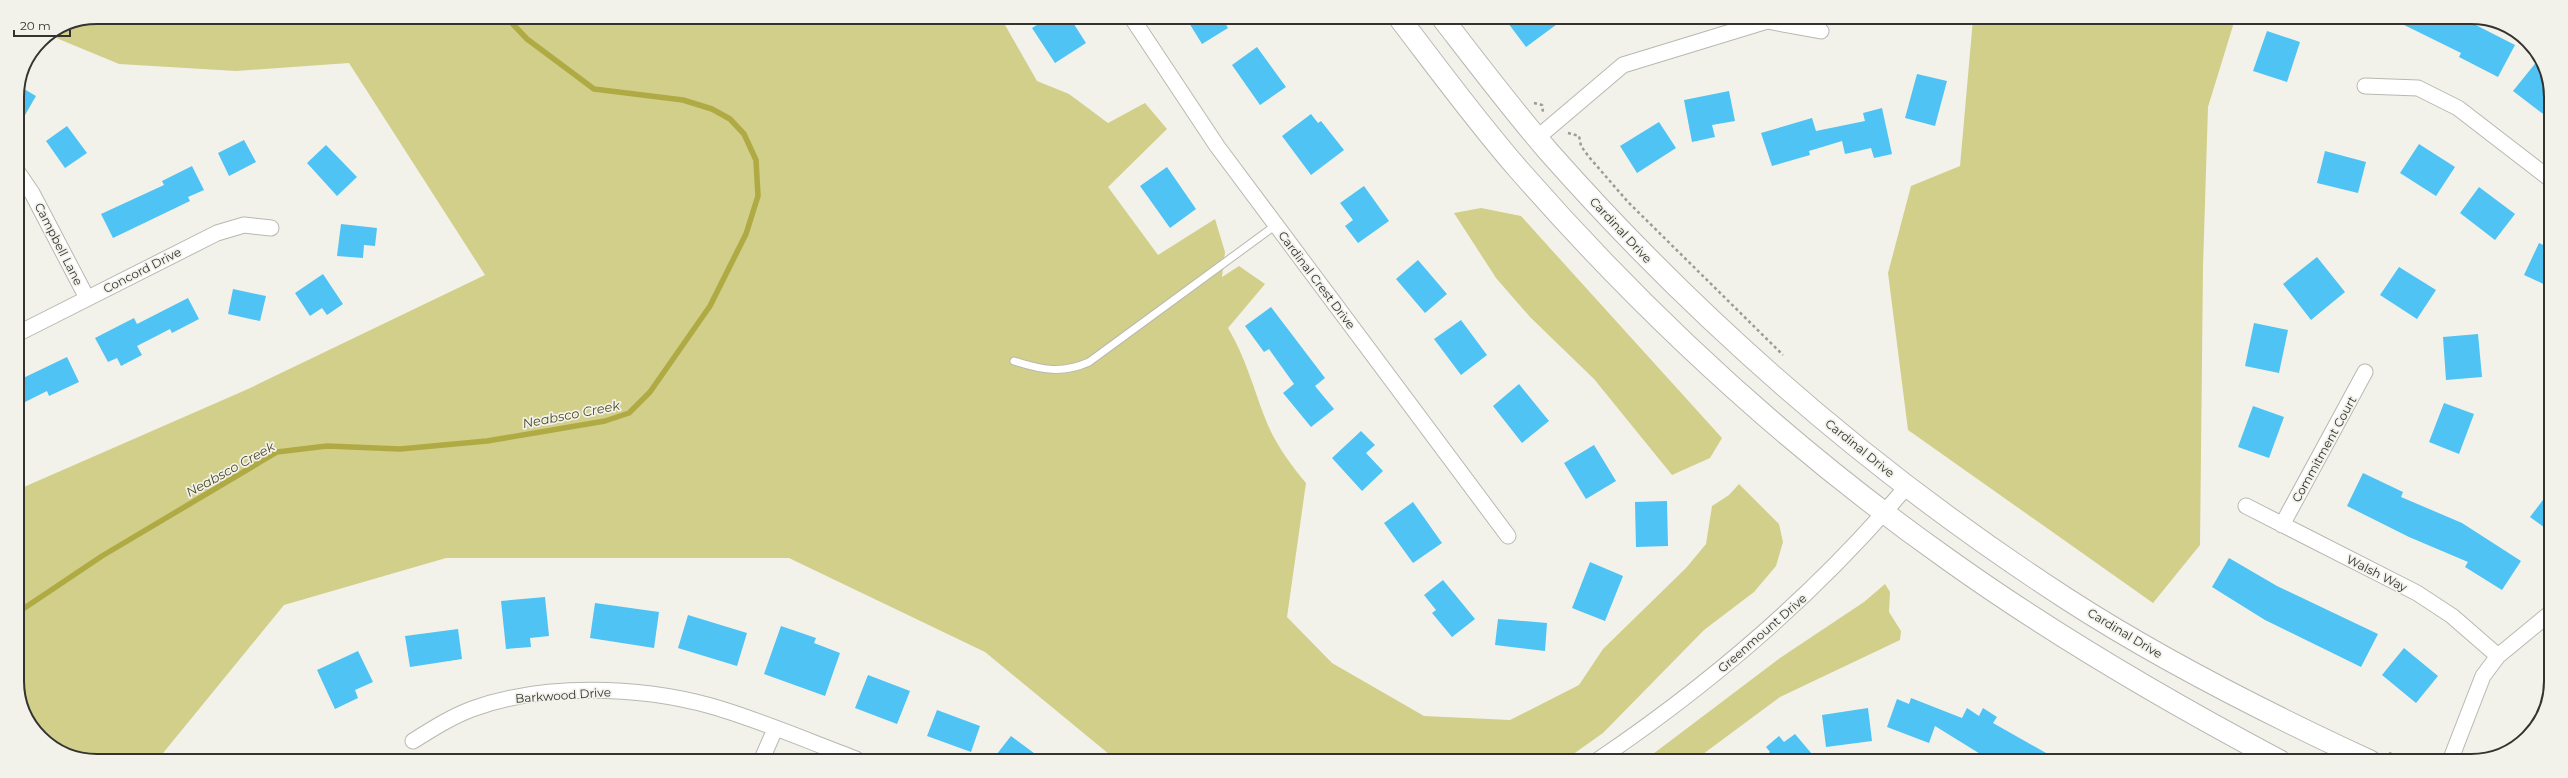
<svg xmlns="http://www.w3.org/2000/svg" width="2568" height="778" font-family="Montserrat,sans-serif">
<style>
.green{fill:#d1cf89}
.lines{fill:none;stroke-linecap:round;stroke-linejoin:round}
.stream{stroke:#afaa44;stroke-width:5.5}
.building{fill:#4fc3f3}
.service-casing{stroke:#b8b8b2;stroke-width:9}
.minor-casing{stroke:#b8b8b2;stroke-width:17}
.secondary-casing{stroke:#b8b8b2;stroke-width:23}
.path{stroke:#9c9c97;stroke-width:2.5;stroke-dasharray:3 3;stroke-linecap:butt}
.service{stroke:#fff;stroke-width:7}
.minor{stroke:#fff;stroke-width:15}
.secondary{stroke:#fff;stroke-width:21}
.labels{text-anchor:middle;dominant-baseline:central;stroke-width:3.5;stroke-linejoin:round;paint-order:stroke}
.street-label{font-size:12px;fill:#333330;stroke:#f2f2eb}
.water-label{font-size:13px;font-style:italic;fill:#4e4c22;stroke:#f2f2eb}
.rim{fill:none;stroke:#333330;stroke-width:2}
</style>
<rect width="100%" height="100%" fill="#f2f2eb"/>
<path class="green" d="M97 17 1001 18 1037 81 1069 94 1108 123 1145 103 1167 129 1108 187 1158 255 1215 219 1225 252 1222 277 1239 266 1265 284 1228 328C1245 356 1253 387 1265 418 1274 442 1290 464 1306 483L1287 617 1332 663 1424 716 1510 720 1579 685 1603 649 1686 568 1706 544 1712 506 1729 495 1739 484 1779 524 1783 542 1776 566 1754 592 1704 630 1603 733 1565 760 1115 759 985 652 789 558H446L284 605 159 758H76L34 730 17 686V490L248 389 485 275 349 63 236 71 119 64 49 35 67 23Z
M1973 19H2235L2208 107 2203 266 2200 545 2153 603 1908 430 1888 273 1911 186 1960 166Z
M1481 208 1521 216 1539 236 1722 438 1710 458 1672 475 1594 379 1530 317 1496 278 1454 213Z
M1885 584 1890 592 1889 612 1901 631 1900 640 1780 697 1695 760H1645L1780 658 1864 602Z"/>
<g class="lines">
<path class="stream" d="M17 613 102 556 277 452 327 446 400 449 487 441 605 421 629 413 650 392 710 306 746 234 758 196 756 160 744 134 730 119 712 109 683 100 594 89 527 39 506 17"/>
</g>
<path class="building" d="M1048 18H1070L1086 43 1055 63 1032 28Z
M1186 18H1222L1228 28 1202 44Z
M1505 19H1564L1526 47Z
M2394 20H2466L2515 45 2498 77 2459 57 2461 53Z
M2267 31 2300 42 2287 82 2253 71Z
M1257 47 1286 87 1260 105 1232 65Z
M2538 60 2551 92V120L2513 91Z
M1917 74 1947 81 1935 126 1905 118Z
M19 86 36 96 17 129V97Z
M1729 91 1735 121 1712 125 1715 137 1692 142 1684 100Z
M1882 108 1892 154 1874 158 1871 148 1845 154 1842 141 1809 151 1810 155 1772 166 1761 133 1812 118 1816 131 1865 121 1863 113Z
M1311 114 1318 123 1321 121 1344 150 1311 175 1282 136Z
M1659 122 1676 148 1637 173 1620 146Z
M67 126 87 153 65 168 46 141Z
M244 140 256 162 229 176 218 153Z
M2419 144 2455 167 2436 196 2400 173Z
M326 145 357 177 337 196 307 163Z
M2325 151 2366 162 2358 193 2317 183Z
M192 166 204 190 188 197 190 201 113 238 101 214 164 185 162 181Z
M1167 167 1196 209 1170 228 1140 186Z
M1364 186 1389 221 1358 243 1345 226 1353 220 1340 203Z
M2479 187 2515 214 2495 240 2460 213Z
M341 224 377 228 375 246 364 245 363 258 337 256Z
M2539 243 2550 248V287L2524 275Z
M2317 257 2345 292 2311 320 2283 284Z
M1418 260 1447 294 1425 313 1396 279Z
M2399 267 2436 290 2417 319 2380 295Z
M323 274 343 304 327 315 322 308 310 316 295 293Z
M233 289 266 296 260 321 228 314Z
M188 298 199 319 172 333 170 329 137 346 142 355 121 366 117 358 108 362 95 338 134 318 137 324Z
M1271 307 1325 378 1315 386 1334 409 1311 427 1283 393 1294 384 1269 349 1264 352 1245 326Z
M1461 320 1487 355 1461 375 1434 339Z
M2254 323 2288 330 2279 373 2245 366Z
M2478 334 2482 377 2446 380 2443 337Z
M67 357 79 382 49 396 47 391 17 406V381Z
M1519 384 1549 421 1522 443 1493 406Z
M2444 403 2474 414 2459 454 2429 442Z
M2253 406 2284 417 2269 458 2238 447Z
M1361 431 1375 445 1366 453 1383 471 1362 491 1332 458Z
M1594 445 1616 481 1586 499 1564 463Z
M2363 473 2403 492 2401 497 2462 523 2521 561 2502 590 2465 567 2468 562 2409 537 2347 506Z
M2549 492V531L2530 517Z
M1667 501 1668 546 1636 547 1635 502Z
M1413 502 1442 543 1413 563 1384 523Z
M2229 558 2277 586 2378 634 2361 667 2265 620 2212 587Z
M1590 562 1623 576 1605 621 1572 608Z
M1443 580 1475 619 1452 637 1432 613 1436 610 1424 595Z
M545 597 549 636 530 638 531 647 506 649 501 601Z
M595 603 659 612 654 648 590 638Z
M688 615 747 633 737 666 678 648Z
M1498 619 1547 623 1545 651 1495 645Z
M781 626 816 638 814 643 840 653 825 696 764 674Z
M458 629 462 659 410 667 405 636Z
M2404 648 2438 676 2416 703 2382 675Z
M358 651 373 682 355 690 358 698 335 709 317 670Z
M868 675 910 691 897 724 855 708Z
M1911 698 1962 718 1967 708 1979 716 1983 708 1997 717 1993 723 2060 761 1990 760 1935 726 1929 743 1887 727 1897 699 1909 704Z
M1868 708 1872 741 1826 747 1822 715Z
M937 710 980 726 971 752 927 736Z
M1795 734 1817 760H1760L1770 752 1766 747 1779 736 1784 742Z
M1011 736 1042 759H993Z"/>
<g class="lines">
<g class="service-casing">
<path id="service" d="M1014 361C1042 370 1062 374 1089 362L1276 225"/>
</g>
<g class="minor-casing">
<path id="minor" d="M1132 18 1217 146 1508 536
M2365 86 2418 88 2458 108 2550 179
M1537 138 1623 65 1767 21 1821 31
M17 171 32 193 87 298
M17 334 217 233 244 225 271 228
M2246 506 2417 593 2452 616 2498 656
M2282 525 2365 372
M413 741C432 729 451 717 472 709 543 683 639 686 711 706 760 720 808 741 856 759
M762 759 775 729
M1598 760C1713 682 1817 593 1907 486
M2450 761 2483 676 2498 656 2549 614"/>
</g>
<g class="secondary-casing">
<path id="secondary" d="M1400 19C1439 70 1477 122 1519 170 1646 315 1789 447 1946 558 2052 634 2165 700 2280 761
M1443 19C1477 63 1511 108 1548 151 1700 323 1874 474 2067 599 2163 661 2266 713 2370 761"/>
</g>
<path class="path" d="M1534 103 1542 105 1543 112
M1568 133 1579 136 1581 146 1589 157 1628 202 1783 355
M2389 753 2406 760 2420 761"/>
<use href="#service" class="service"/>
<use href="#minor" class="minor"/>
<use href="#secondary" class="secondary"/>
</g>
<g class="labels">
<g class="street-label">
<text transform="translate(1621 230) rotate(47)">Cardinal Drive</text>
<text transform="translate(59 244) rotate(63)">Campbell Lane</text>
<text transform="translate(142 270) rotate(-27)">Concord Drive</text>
<text transform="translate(1317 280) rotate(53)">Cardinal Crest Drive</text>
<text transform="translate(1860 448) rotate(39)">Cardinal Drive</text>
<text transform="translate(2324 449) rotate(-61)">Commitment Court</text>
<text transform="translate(2377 573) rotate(27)">Walsh Way</text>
<text transform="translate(1762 633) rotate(-41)">Greenmount Drive</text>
<text transform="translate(2125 633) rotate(31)">Cardinal Drive</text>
<text transform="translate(563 695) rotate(-4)">Barkwood Drive</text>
</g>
<g class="water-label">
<text transform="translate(571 414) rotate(-11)">Neabsco Creek</text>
<text transform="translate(230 469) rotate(-29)">Neabsco Creek</text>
</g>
</g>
<path d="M0 0H2568V778H0ZM97 24H2471A73 73 0 0 1 2544 97V681A73 73 0 0 1 2471 754H97A73 73 0 0 1 24 681V97A73 73 0 0 1 97 24Z" fill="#f2f2eb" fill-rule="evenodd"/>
<path class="rim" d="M97 24H2471A73 73 0 0 1 2544 97V681A73 73 0 0 1 2471 754H97A73 73 0 0 1 24 681V97A73 73 0 0 1 97 24Z"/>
<path d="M14 30v6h56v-6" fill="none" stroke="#333330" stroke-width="2"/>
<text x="20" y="30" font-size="12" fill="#333330" stroke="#f2f2eb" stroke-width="3" paint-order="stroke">20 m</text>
</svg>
